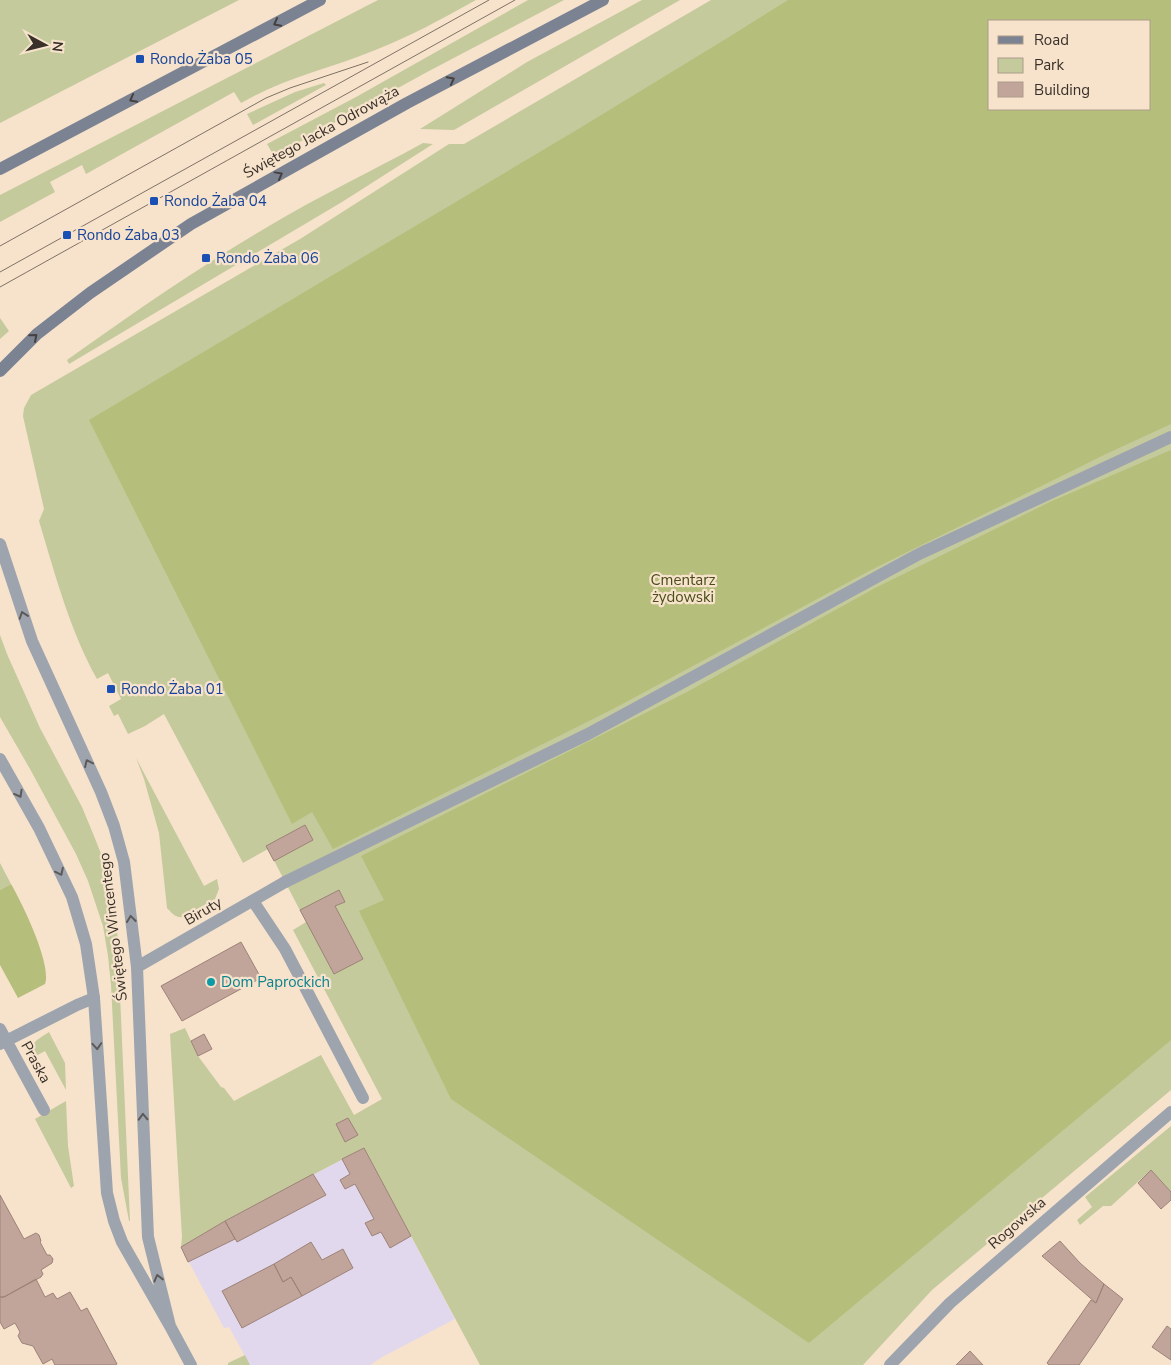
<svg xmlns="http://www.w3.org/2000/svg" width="1171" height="1365" font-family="'Nunito Sans',sans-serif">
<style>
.industrial{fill:#e1d8ed}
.green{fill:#c4ca9c;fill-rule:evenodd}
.forest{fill:#b6be7b;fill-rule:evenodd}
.building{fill:#c2a59a;stroke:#9d8278}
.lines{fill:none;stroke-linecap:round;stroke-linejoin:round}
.service{stroke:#9ea4ae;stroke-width:12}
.minor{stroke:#9ea4ae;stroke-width:12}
.tertiary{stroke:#9ea4ae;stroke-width:12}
.secondary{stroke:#7b8393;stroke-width:12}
.tram{stroke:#7f7265;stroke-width:1}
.oneway{stroke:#46413e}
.oneway2{stroke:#5c5958}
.transit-dot{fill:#1a4fb4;stroke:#f7e3cc;stroke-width:2}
.culture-dot{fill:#0f9aa8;stroke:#f7e3cc;stroke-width:2}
.labels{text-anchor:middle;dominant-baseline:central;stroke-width:4.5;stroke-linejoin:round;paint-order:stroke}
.transit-label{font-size:15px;fill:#164399;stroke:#f7e3cc;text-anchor:start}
.street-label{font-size:15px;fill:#393129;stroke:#f7e3cc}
.park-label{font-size:15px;fill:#494d1b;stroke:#f7e3cc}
.culture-label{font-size:15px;fill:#0d838f;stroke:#f7e3cc;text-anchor:start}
</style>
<rect width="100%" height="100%" fill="#f7e3cc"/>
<path class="industrial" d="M364 1148 455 1319 384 1356 370 1365H250L229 1327 224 1328 181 1247 225 1221Z"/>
<path class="green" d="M0 0H239L0 123Z
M378 0H476C442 19 409 37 373 51 328 69 282 79 241 103L234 92 86 174 82 165 50 182 55 192 0 222V195Z
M528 0H564L429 71 274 156 267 144 356 97Z
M642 0H680L454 130 420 129 527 62Z
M711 0H1171V1090L932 1290 863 1365H480L364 1148 225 1221 181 1247 182 1237 170 1034 185 1028 198 1056 221 1087 224 1088 234 1101 321 1055 354 1115 382 1099 293 930 306 922 268 849 243 863 164 714 145 726 128 734 118 714 114 716 109 706 121 699 108 673 97 679C70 631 55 574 39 521L44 509 23 416 24 408 31 395 300 239 449 144H464ZM990 21H1150V109H990Z
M324 83 326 85 253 125 247 114 295 92Z
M423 143 433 144 342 202 69 364 67 360C133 313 199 267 269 226 319 196 372 171 423 143Z
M0 318 9 331 0 339Z
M0 635 7 654 40 728 82 807 94 836 106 866 112 896 117 927 130 1221H129L121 1178 111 985 108 956 103 926 88 881 76 854 30 769 0 717Z
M136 758 204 886 217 879 219 889 215 899 183 917C175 918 172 913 167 908L159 833 144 779Z
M0 863 11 884 0 890Z
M49 1032 65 1063 66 1090 45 1051 30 1059C30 1042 37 1040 49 1032Z
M66 1101 68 1146 74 1186 71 1188 35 1119Z
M1171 1126V1192L1151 1170 1111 1206H1103L1080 1225 1077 1220 1092 1207 1085 1197Z
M245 1355 250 1365H228V1363Z"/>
<path class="forest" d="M788 0H1171V424L1106 454 871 570 613 709 333 849 312 812 292 824 89 420 575 131 729 37ZM1150 21V109H990V21Z
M1171 450V1040L809 1343 451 1099 359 911 384 900 361 856 687 692 877 587 1052 501Z
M11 884C22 903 52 964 45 984L18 998 0 965V890Z"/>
<path class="building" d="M305 825 313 840 274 861 266 846Z
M339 890 345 902 335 906 363 959 334 974 300 910Z
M241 942 261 978 182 1021 161 986Z
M204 1034 212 1049 198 1056 191 1041Z
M348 1118 358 1135 345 1142 336 1124Z
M364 1148 411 1236 390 1248 381 1232 372 1236 365 1223 374 1219 355 1184 345 1189 340 1180 350 1174 342 1159Z
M1151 1170 1171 1192V1200L1161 1209 1138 1183Z
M313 1174 326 1195 237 1242 225 1221Z
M0 1195 24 1239 36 1233 39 1235 41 1241 40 1242 47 1255H50L53 1259 52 1263 41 1270 43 1274 41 1277 4 1297H0Z
M225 1221 235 1239 188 1262 181 1247Z
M1060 1241 1080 1263 1104 1284 1096 1303 1042 1256Z
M311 1242 322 1260 343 1249 353 1268 302 1296 291 1277 283 1282 274 1264Z
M274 1264 283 1282 291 1277 302 1296 242 1328 222 1291Z
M36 1279 45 1297 53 1293 57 1299 70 1292 81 1311 87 1308 117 1364 115 1365H55L52 1359 43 1364 33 1346 22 1343 18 1336 20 1332 15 1323 4 1329 0 1322V1297H4Z
M1104 1284 1123 1299 1095 1342 1079 1365H1049L1047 1363 1091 1300 1096 1303Z
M1167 1326 1171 1329V1360L1152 1347Z
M970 1351 983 1365H956Z"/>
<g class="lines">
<path class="service" d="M285 882 588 734 919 554 1171 437
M253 901 285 949 363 1098"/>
<path class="minor" d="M137 967 285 882
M0 1029 44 1110
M0 1044 77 1005 94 998
M890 1365 950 1303 1171 1112"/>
<path class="tertiary" d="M0 544 32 641 101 792 114 826 124 862 137 967 148 1237 170 1326
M0 759 39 828 72 897 86 944 94 998 107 1193 114 1221 122 1242 170 1326 191 1365"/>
<path class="secondary" d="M0 169 320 0
M0 371 37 334 90 293 191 224 407 103 603 0"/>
<path class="tram" d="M0 246 266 98 290 88 368 62
M0 272 489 0
M0 287 515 0"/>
</g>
<defs><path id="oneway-chevron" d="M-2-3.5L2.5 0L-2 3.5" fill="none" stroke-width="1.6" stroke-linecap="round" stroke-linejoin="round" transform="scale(1.25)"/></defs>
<g class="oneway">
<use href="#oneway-chevron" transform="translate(277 23) rotate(152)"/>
<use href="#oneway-chevron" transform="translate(451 80) rotate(-28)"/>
<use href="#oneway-chevron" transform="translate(133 99) rotate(152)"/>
<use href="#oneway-chevron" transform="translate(279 175) rotate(-29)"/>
<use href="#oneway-chevron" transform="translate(34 337) rotate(-41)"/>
</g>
<g class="oneway2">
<use href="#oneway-chevron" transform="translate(23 615) rotate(-109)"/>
<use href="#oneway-chevron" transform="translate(88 763) rotate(-115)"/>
<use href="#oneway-chevron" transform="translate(19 794) rotate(61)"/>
<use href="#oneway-chevron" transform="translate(60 872) rotate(64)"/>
<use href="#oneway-chevron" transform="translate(131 919) rotate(-97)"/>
<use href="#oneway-chevron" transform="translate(97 1046) rotate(86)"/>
<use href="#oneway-chevron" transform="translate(143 1117) rotate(-92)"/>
<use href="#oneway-chevron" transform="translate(158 1278) rotate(-104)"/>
</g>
<g class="transit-dot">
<rect x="135" y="54" width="10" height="10" rx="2.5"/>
<rect x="149" y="196" width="10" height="10" rx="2.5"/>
<rect x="62" y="230" width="10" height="10" rx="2.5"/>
<rect x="201" y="253" width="10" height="10" rx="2.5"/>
<rect x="106" y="684" width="10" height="10" rx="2.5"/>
</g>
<circle class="culture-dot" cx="211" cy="982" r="5"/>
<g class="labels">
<g class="transit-label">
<text x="150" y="59">Rondo Żaba 05</text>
<text x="164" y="201">Rondo Żaba 04</text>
<text x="77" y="235">Rondo Żaba 03</text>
<text x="216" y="258">Rondo Żaba 06</text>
<text x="121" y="689">Rondo Żaba 01</text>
</g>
<g class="street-label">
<text transform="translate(321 132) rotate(-29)">Świętego Jacka Odrowąża</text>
<text transform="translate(203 911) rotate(-30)">Biruty</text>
<text transform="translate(113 927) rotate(-97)">Świętego Wincentego</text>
<text transform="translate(36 1062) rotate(61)">Praska</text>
<text transform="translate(1017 1223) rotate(-41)">Rogowska</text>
</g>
<g class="park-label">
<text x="683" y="580">Cmentarz<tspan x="683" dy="17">żydowski</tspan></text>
</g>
<g class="culture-label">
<text x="221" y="982">Dom Paprockich</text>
</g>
</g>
<rect x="988" y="20" width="162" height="90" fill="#f7e3cc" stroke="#ab9c8b"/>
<rect x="998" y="36" width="25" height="8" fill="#7b8393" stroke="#ab9c8b"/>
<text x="1034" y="45" font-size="15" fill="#393129">Road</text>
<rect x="998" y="58" width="25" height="15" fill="#c4ca9c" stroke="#ab9c8b"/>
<text x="1034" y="70" font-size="15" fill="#393129">Park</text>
<rect x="998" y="82" width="25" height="15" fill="#c2a59a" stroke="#ab9c8b"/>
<text x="1034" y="95" font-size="15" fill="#393129">Building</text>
<g transform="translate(45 45) rotate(97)" stroke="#f7e3cc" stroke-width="4" paint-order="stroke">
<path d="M0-4L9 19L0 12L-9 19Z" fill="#393129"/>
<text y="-8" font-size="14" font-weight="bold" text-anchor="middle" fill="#393129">N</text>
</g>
</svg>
